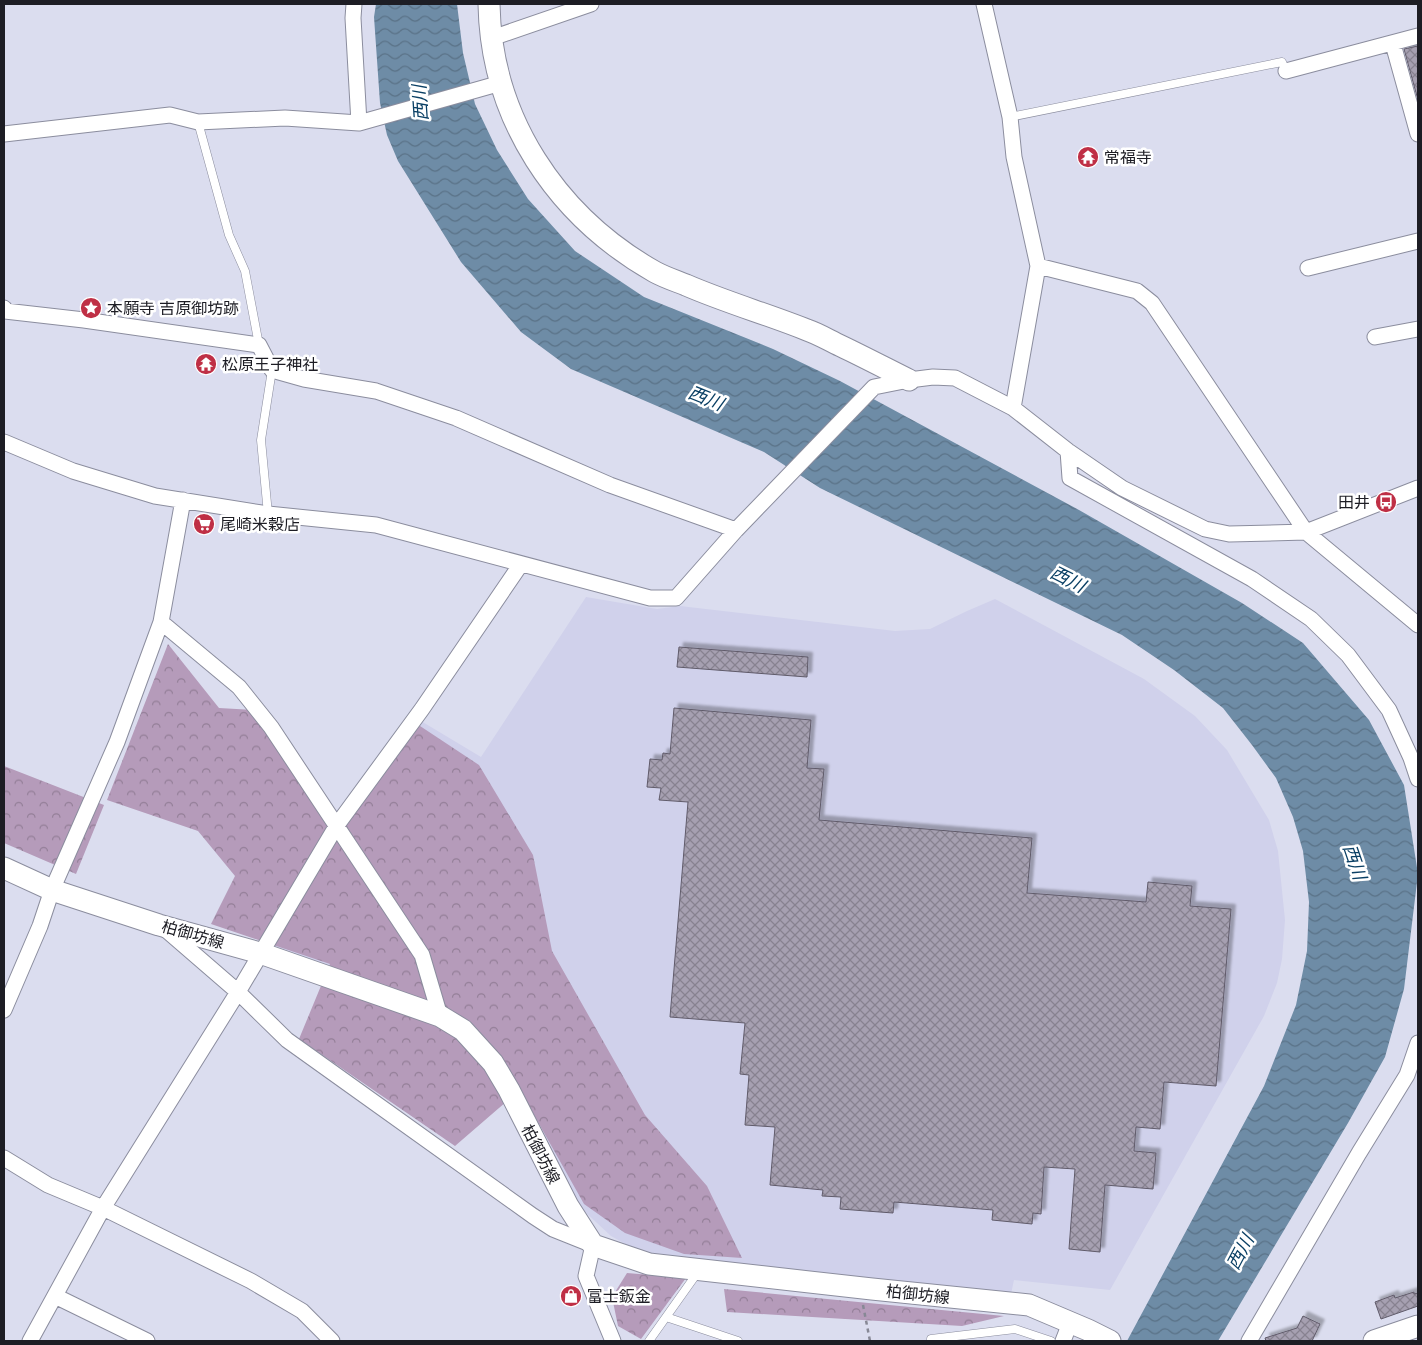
<svg xmlns="http://www.w3.org/2000/svg" width="1422" height="1345" font-family="Quicksand,'Noto Sans JP',sans-serif">
<style>
.built{fill:#d0d1eb}
.forest{fill:url(#forest-crowns)}
.water{fill:url(#water-waves)}
.building{fill:url(#building-cross-hatch);stroke:#605b6a;filter:url(#shadow)}
.lines{fill:none;stroke-linecap:round;stroke-linejoin:round}
.lane-casing{stroke:#8b8d9e;stroke-width:9}
.street-casing{stroke:#8b8d9e;stroke-width:17}
.secondary-casing{stroke:#8b8d9e;stroke-width:23}
.path{stroke:#878895;stroke-width:2.5;stroke-dasharray:4 4;stroke-linecap:butt}
.lane{stroke:#fff;stroke-width:8}
.street{stroke:#fff;stroke-width:15}
.secondary{stroke:#fff;stroke-width:21}
.labels{text-anchor:middle;dominant-baseline:central;stroke-width:5;stroke-linejoin:round;paint-order:stroke}
.poi-label{font-size:16px;fill:#1d1d24;stroke:#fff;text-anchor:start}
.street-label{font-size:16px;fill:#1d1d24;stroke:#fff}
.water-label{font-size:18px;font-style:italic;fill:#0b4065;stroke:#fff}
</style>
<defs>
<pattern id="forest-crowns" width="20" height="18" patternUnits="userSpaceOnUse" patternTransform="scale(1.25)"><rect width="20" height="18" fill="#b59bba"/><path d="M2 6a3 3 0 1 1 6 0M12 15a3 3 0 1 1 6 0" fill="none" stroke="#937e97"/></pattern>
<pattern id="water-waves" width="16" height="10" patternUnits="userSpaceOnUse" patternTransform="scale(1.25)"><rect width="16" height="10" fill="#6e8ca6"/><path d="M0 5q4-4 8 0t8 0" fill="none" stroke="#5a7287"/></pattern>
<pattern id="building-cross-hatch" width="8" height="8" patternUnits="userSpaceOnUse" patternTransform="scale(1.25)"><rect width="8" height="8" fill="#a6a0b1"/><path d="M0 0l8 8M0 8l8-8" fill="none" stroke="#878290"/></pattern>
<filter id="shadow"><feDropShadow dx="4.5" dy="-4.5" stdDeviation="1" flood-color="#0004"/></filter>
</defs>
<rect width="100%" height="100%" fill="#dbddef"/>
<path class="built" d="M586 597 657 609 680 606 895 631 930 629 967 611 995 599 1144 679 1195 716 1227 750 1269 820 1278 851 1285 920 1282 959 1277 983 1264 1016 1110 1290 1014 1280 1011 1294 662 1256 631 1247 611 1236 583 1210 563 1187 513 1083 267 949 421 721 481 757Z"/>
<path class="forest" d="M168 644 219 708 254 710 336 837 417 724 479 765 533 855 552 951 645 1115 707 1186 742 1258 684 1254 625 1233 584 1204 520 1090 455 1146 299 1039 330 964 211 924 235 876 198 831 107 800Z
M4 766 104 805 76 874 4 843Z
M627 1273 686 1278 641 1339 618 1326 612 1297Z
M724 1289 1004 1316 962 1326 727 1312Z"/>
<path class="water" d="M376 4H457L463 53 475 104 497 150 528 199 575 251 644 297 773 349 840 381 1079 510 1242 603 1303 643 1369 720 1404 785 1418 874 1404 989 1385 1057 1348 1123 1218 1341H1127L1264 1086 1296 1005 1307 951 1309 902 1303 851 1293 817 1276 778 1252 745 1223 708 1174 670 1122 635 820 488 764 452 571 369 521 332 461 262 398 161 387 135 380 103 374 17Z"/>
<path class="building" d="M1418 46V100L1404 49Z
M679 647 808 657 807 677 677 667Z
M674 708 811 720 807 768 824 769 819 820 1032 838 1027 893 1146 902 1148 882 1192 886 1190 906 1231 909 1216 1086 1164 1082 1160 1129 1136 1127 1134 1151 1156 1153 1153 1189 1105 1185 1100 1252 1069 1249 1075 1169 1044 1167 1041 1214 1033 1213 1032 1224 992 1220 993 1210 894 1202 893 1213 840 1209 841 1197 822 1196 823 1190 770 1185 775 1127 745 1125 749 1075 740 1074 745 1023 670 1017 688 802 659 800 661 788 647 787 650 759 662 760 663 753 670 754Z
M1414 1292V1294L1418 1293V1306L1381 1319 1375 1302 1394 1295 1395 1298Z
M1303 1316 1320 1324 1312 1341H1266L1265 1338 1297 1328Z"/>
<g class="lines">
<g class="lane-casing">
<path id="lane" d="M1010 117 1282 62 1286 71
M198 122 229 235 245 271 259 345
M268 514 261 440 272 370
M666 1317 738 1341
M649 1341 698 1272
M931 1341V1339L1015 1329 1051 1341"/>
</g>
<g class="street-casing">
<path id="street" d="M354 4 353 18 359 123
M984 4 1010 117 1014 157 1038 266 1013 408
M492 38 591 4
M1393 44 1418 134
M1286 71 1418 36
M4 134 170 115 198 122 285 118 359 123 501 83
M1038 266 1137 291 1152 303 1306 532 1418 625
M1308 268 1418 241
M4 308 5 311 84 320 259 345 272 370 304 379 376 391 456 418 610 485 736 530
M1375 337 1418 329
M4 442 73 471 155 496 268 514 376 525 650 598H676L736 530 874 387 909 380 933 377 955 378 1013 408 1068 451 1122 488 1205 529 1229 534 1306 532 1418 488
M1068 451 1070 478 1252 579 1311 619 1348 655 1389 710 1411 758 1418 779
M161 622 239 687 271 727 422 955 440 1016
M164 928 238 992 287 1040 533 1216 553 1229 593 1245 586 1276 613 1341
M4 1010 40 926 52 890 117 742 161 622 183 500
M4 1158 48 1185 103 1208 251 1281 302 1311 332 1341
M55 1296 147 1341
M30 1341 103 1208 238 992 337 825 422 709 521 564
M1063 1341 1070 1323
M1249 1341 1359 1153 1407 1075 1418 1043"/>
</g>
<g class="secondary-casing">
<path id="secondary" d="M489 4C491 118 556 216 655 272 664 277 676 281 686 285 725 302 767 314 807 330 819 334 830 341 841 346 864 357 887 369 909 380
M4 868 52 890 159 925 260 953 440 1016 463 1030 493 1063 509 1090 568 1206 593 1245 649 1264 872 1289 1029 1305 1088 1330 1110 1341
M1374 1341 1418 1326"/>
</g>
<path class="path" d="M863 1305 870 1341"/>
<use href="#lane" class="lane"/>
<use href="#street" class="street"/>
<use href="#secondary" class="secondary"/>
</g>
<defs>
<g id="temple-disc" transform="scale(1.125)"><circle r="9.5" fill="#bf2f45" stroke="#fff"/><path d="M0-6L5-2H3V0L6.5 2.5H4V6H1.5V3h-3V6H-4V2.5H-6.5L-3 0V-2H-5Z" fill="#fff"/></g>
<g id="sight-disc" transform="scale(1.125)"><circle r="9.5" fill="#bf2f45" stroke="#fff"/><path d="M0-6L1.8-2.2L6-1.7L2.9 1.2L3.7 5.4L0 3.3L-3.7 5.4L-2.9 1.2L-6-1.7L-1.8-2.2Z" fill="#fff"/></g>
<g id="bus-disc" transform="scale(1.125)"><circle r="9.5" fill="#bf2f45" stroke="#fff"/><path d="M-5-6H5V4H4V6H2V4H-2V6H-4V4H-5ZM-3.5-4V0h7V-4ZM-3.5 1.2v1.5H-2V1.2ZM2 1.2v1.5H3.5V1.2Z" fill="#fff"/></g>
<g id="supermarket-disc" transform="scale(1.125)"><circle r="9.5" fill="#bf2f45" stroke="#fff"/><path d="M-6-5.5h2.5l.6 2H6L4.5 2H-2.5L-4.4-4H-6ZM-1.5 3.2a1.3 1.3 0 1 0 .1 0ZM3 3.2a1.3 1.3 0 1 0 .1 0Z" fill="#fff"/></g>
<g id="shop-disc" transform="scale(1.125)"><circle r="9.5" fill="#bf2f45" stroke="#fff"/><path d="M-5-2.5h2.3a2.7 3.5 0 0 1 5.4 0H5L5.5 6h-11ZM-1.5-2.5h3a1.5 2.3 0 0 0-3 0Z" fill="#fff"/></g>
</defs>
<g fill-rule="evenodd">
<use href="#temple-disc" x="1088" y="157"/>
<use href="#sight-disc" x="91" y="308"/>
<use href="#temple-disc" x="206" y="364"/>
<use href="#bus-disc" x="1386" y="502"/>
<use href="#supermarket-disc" x="204" y="524"/>
<use href="#shop-disc" x="571" y="1296"/>
</g>
<g class="labels">
<g class="poi-label">
<text x="1104" y="157">常福寺</text>
<text x="107" y="308">本願寺 吉原御坊跡</text>
<text x="222" y="364">松原王子神社</text>
<text x="1370" y="502" text-anchor="end">田井</text>
<text x="220" y="524">尾崎米穀店</text>
<text x="587" y="1296">富士鈑金</text>
</g>
<g class="street-label">
<text transform="translate(193 934) rotate(16)">柏御坊線</text>
<text transform="translate(541 1154) rotate(63)">柏御坊線</text>
<text transform="translate(918 1294) rotate(6)">柏御坊線</text>
</g>
<g class="water-label">
<text transform="translate(420 103) rotate(-94)">西川</text>
<text transform="translate(706 398) rotate(22)">西川</text>
<text transform="translate(1068 579) rotate(27)">西川</text>
<text transform="translate(1355 862) rotate(71)">西川</text>
<text transform="translate(1240 1252) rotate(-62)">西川</text>
</g>
</g>
<rect width="1422" height="1345" fill="none" stroke="#1d1d24" stroke-width="10"/>
</svg>
